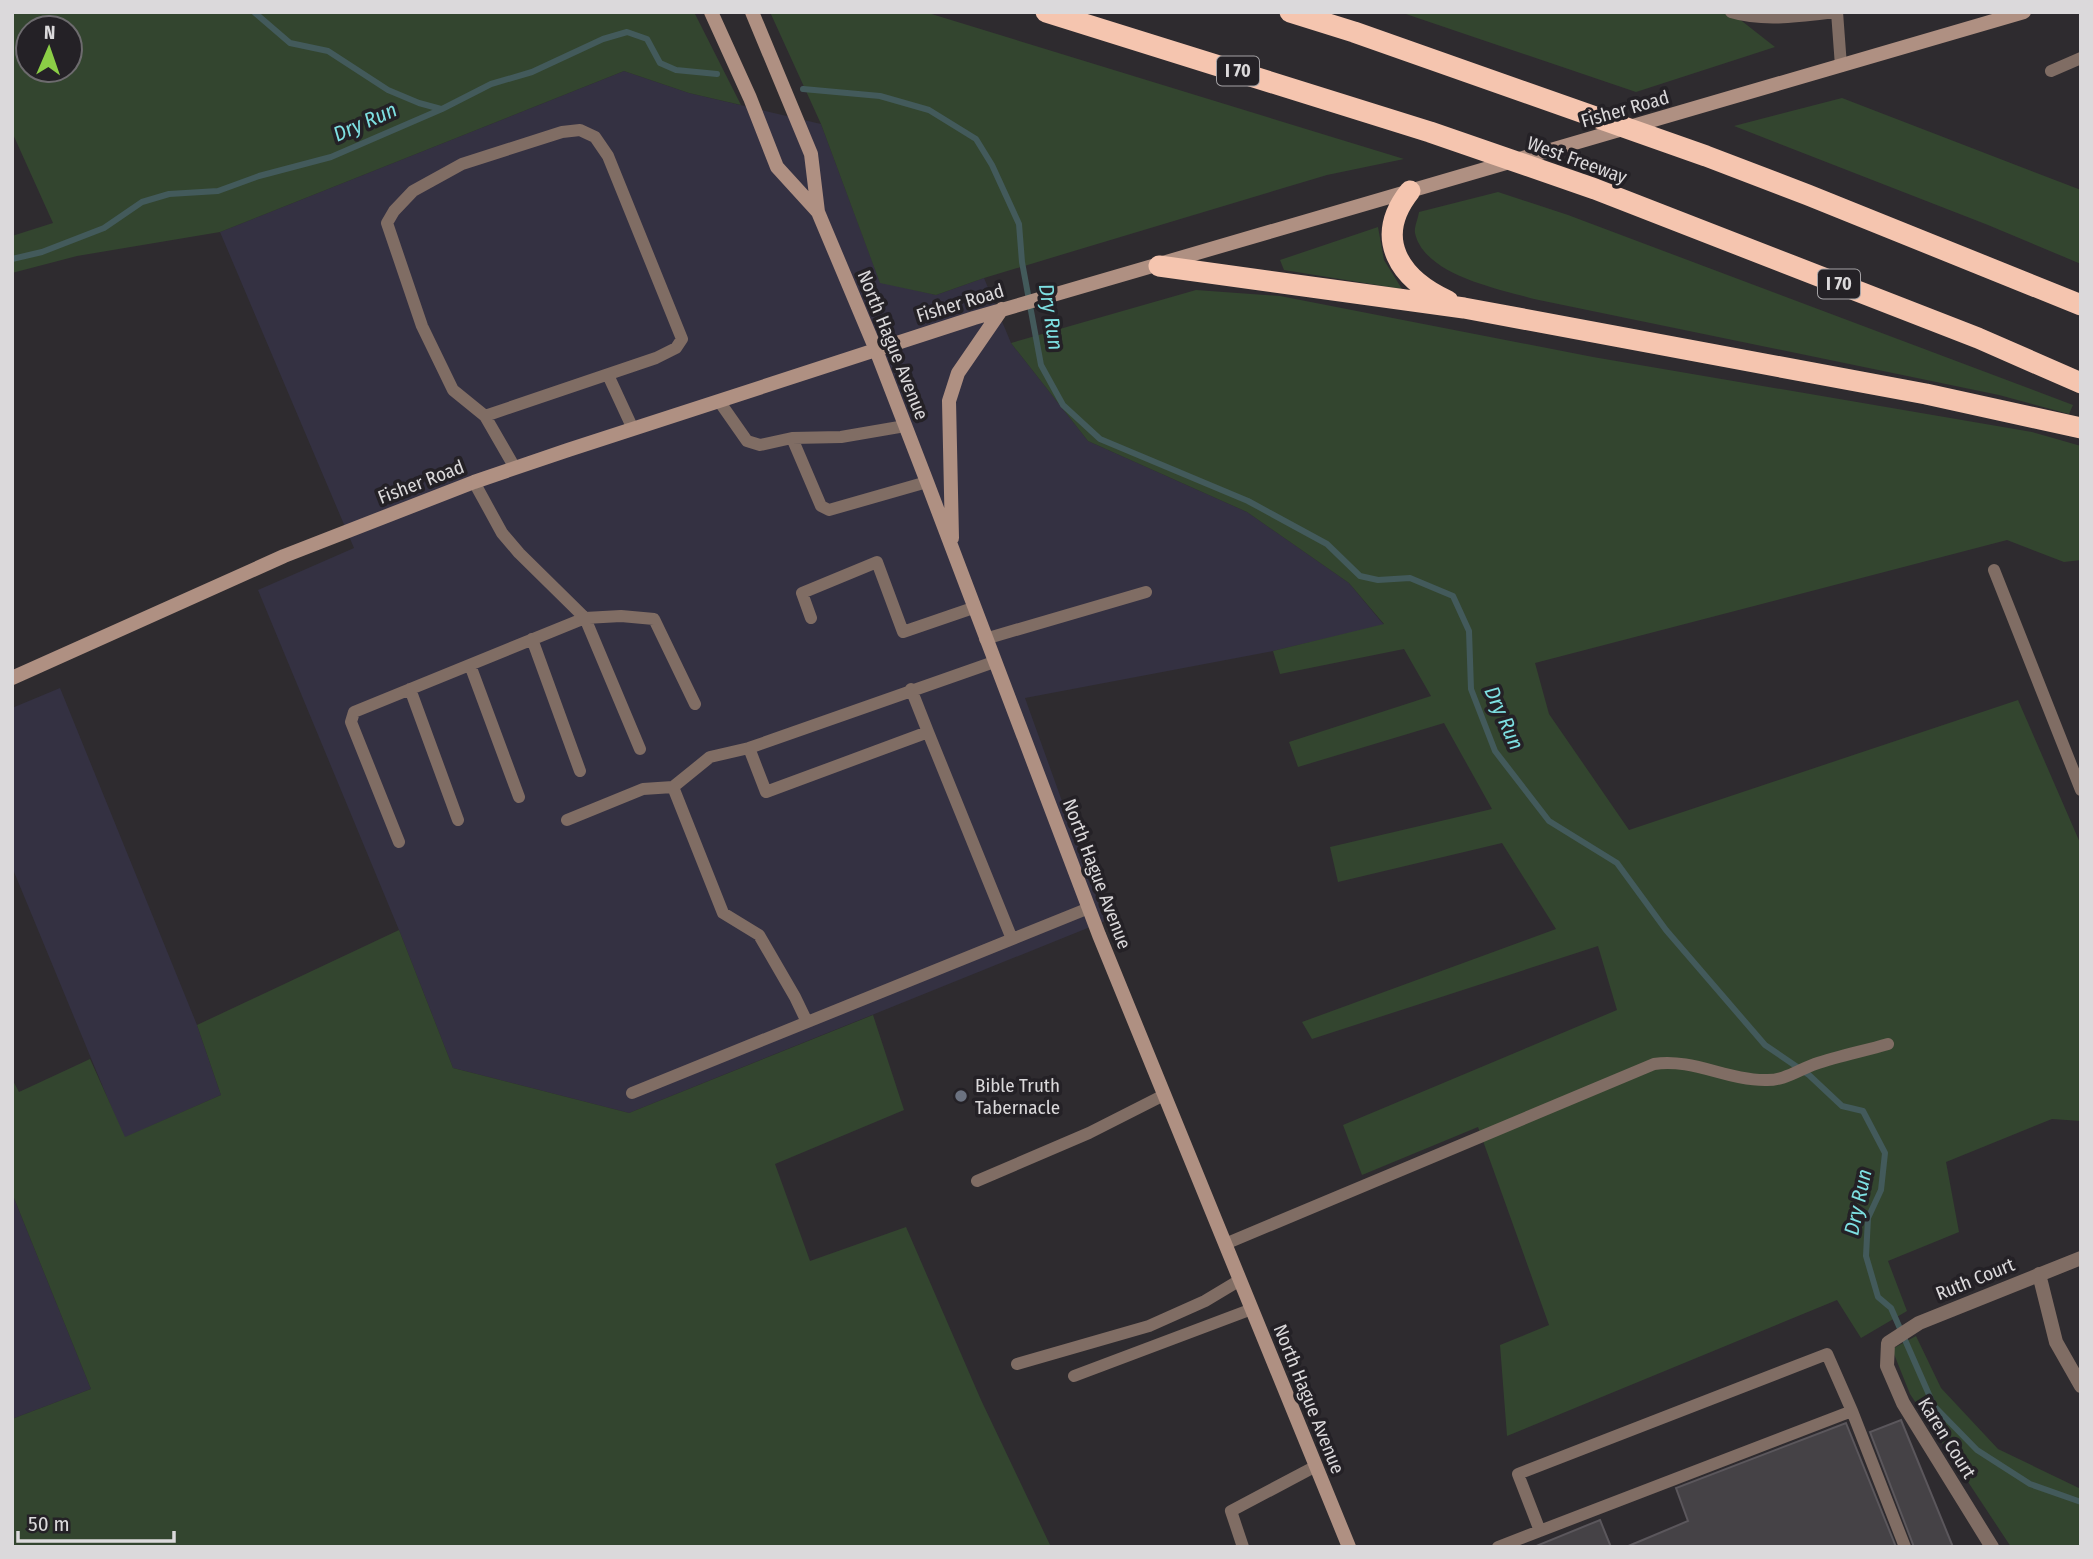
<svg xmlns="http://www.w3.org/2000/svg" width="2093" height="1559" font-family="'Fira Sans Condensed',sans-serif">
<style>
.commercial{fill:#343142}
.green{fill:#33452f;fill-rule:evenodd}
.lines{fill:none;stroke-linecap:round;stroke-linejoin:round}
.stream{stroke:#435a5b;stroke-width:6}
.building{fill:#454246;stroke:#5b575c;stroke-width:2}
.service{stroke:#806d64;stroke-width:12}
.minor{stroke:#806d64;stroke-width:14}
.secondary{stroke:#af9082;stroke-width:14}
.motorway{stroke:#f5c5af;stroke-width:21}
.worship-dot{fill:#6b7280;stroke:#242126;stroke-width:2.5}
.labels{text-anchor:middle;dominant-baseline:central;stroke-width:7;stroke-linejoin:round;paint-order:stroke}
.shield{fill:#242126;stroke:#a4a2a5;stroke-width:2}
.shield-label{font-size:18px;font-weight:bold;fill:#dbd9db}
.street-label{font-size:19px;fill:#dbd9db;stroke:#242126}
.poi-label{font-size:19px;fill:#dbd9db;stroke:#242126;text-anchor:start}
.water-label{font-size:21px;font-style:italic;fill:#7ee1e3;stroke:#242126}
</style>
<rect width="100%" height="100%" fill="#2e2b2f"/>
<path class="commercial" d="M624 71 689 93 821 124 880 282 936 295 984 278 1011 343 1088 441 1247 512 1349 583 1384 625 1273 651 1025 698 1105 921 629 1113 453 1068 399 930 258 590 354 548 220 232Z
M60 688 197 1025 221 1095 124 1138 12 867V708Z
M12 1193 91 1389 12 1419Z"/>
<path class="green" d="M12 12H694L741 105 689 93 624 71 220 232 77 256 12 273V236L53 223 12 132ZM28 28H70V70H28Z
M770 12H925L1404 159 1327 175 984 278 936 295 880 283 821 124Z
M1400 12H1719L1738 18 1775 47 1636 92Z
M1842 98 2081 190V264L1988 225 1734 126Z
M1498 192 1568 215 2073 405 2069 414 1999 395 1534 299C1499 289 1424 275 1415 233 1414 227 1418 219 1419 212Z
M1378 227 1384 260 1402 289 1284 270 1280 260Z
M1196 290 1280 296 1593 357 2032 432 2081 446V560L2064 562 2007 540 1535 663 1549 714 1629 830 2018 700 2081 845V1121L2052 1119 1946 1162 1959 1232 1888 1261 1907 1311 1861 1338 1837 1300 1507 1436 1500 1345 1549 1325 1478 1127 1362 1175 1343 1125 1617 1010 1598 946 1312 1039 1302 1022 1556 929 1502 843 1338 882 1330 847 1492 809 1444 723 1298 767 1289 742 1431 696 1404 649 1280 674 1273 651 1384 624 1349 583 1247 512 1088 441 1011 343Z
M399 930 453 1068 629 1113 873 1015 904 1110 775 1164 810 1261 906 1227 981 1400 1051 1547H12V1419L91 1389 12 1193V1079L19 1092 90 1059 125 1137 221 1095 197 1025Z
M1916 1336 1941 1388 1998 1449 2081 1489V1547H2011L1910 1394 1892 1349Z"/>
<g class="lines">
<path class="stream" d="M254 12 290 43 328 51 388 90 419 103 441 109
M803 89 880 96 929 110 976 139 992 165 1019 224 1022 262 1041 365 1063 405 1100 439 1248 501 1327 544 1360 576 1378 580 1410 578 1453 596 1469 631 1471 689 1495 751 1549 821 1617 863 1666 930 1765 1045 1809 1075 1842 1106 1863 1111 1885 1153 1881 1190 1868 1218 1866 1256 1878 1297 1891 1308 1934 1406 1977 1450 2030 1484 2081 1502
M12 259 42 252 104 228 142 202 169 194 218 191 259 176 331 157 442 109 491 84 532 72 603 39 627 32 647 39 660 63 676 70 717 74"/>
</g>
<path class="building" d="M1901 1420 1953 1547H1914L1870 1432Z
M1846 1423 1896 1547H1626L1688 1521 1676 1488Z
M1600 1520 1611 1547H1537L1536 1546Z"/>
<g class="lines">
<path class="service" d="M1731 12C1764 22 1802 16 1835 12
M1837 12 1841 66
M2051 71 2081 58
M608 375 633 429
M719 401 747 441 760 445 792 438 841 437 905 426
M485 416 656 358 676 348 682 339 608 156 595 137 580 130 562 132 462 164 413 191 394 211 387 223 422 326 453 390 485 416 515 468
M792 438 821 506 829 510 927 482
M474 482 502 533 519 553 585 618 640 749
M1994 570 2081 790
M811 618 802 593 877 562 903 632 973 608
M532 639 580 771
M985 639 1146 592
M470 665 519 797
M410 689 458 820
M911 689 928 732
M749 748 766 792 928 732 1012 939
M567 820 643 789 673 787
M399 842 351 722 354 712 585 618 621 616 654 619 695 704
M807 1022 795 997 759 935 723 913 673 787 710 757 749 748 994 662
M632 1093 1089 908
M977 1181 1089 1133 1164 1095
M1225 1244 1654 1064C1692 1058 1727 1080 1765 1080 1784 1081 1798 1070 1815 1064 1839 1056 1864 1051 1888 1044
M1017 1364 1149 1326 1205 1301 1240 1280
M1074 1376 1252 1309
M1540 1531 1518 1474 1827 1354 1852 1411
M1243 1547 1231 1511 1316 1466
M1498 1547 1852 1411 1905 1547"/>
<path class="minor" d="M2039 1274 2056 1342 2081 1386
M1992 1547 1903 1403 1887 1366 1888 1343 1919 1323 2081 1258"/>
<path class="secondary" d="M711 12 750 98 777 167 818 212
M752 12 811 154 818 212 876 350 927 482 1099 935 1349 1547
M952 538 949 401 958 373 1002 309
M12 678 284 556 474 482 568 450 974 318 2024 12"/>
<path class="motorway" d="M1046 12 1430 132 1595 189 1978 338 2081 383
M1290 12 1354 32 1706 156 1808 195 2081 305
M1410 191C1372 239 1400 279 1448 301
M1159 266 1464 308 1926 394 2081 428"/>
</g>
<circle class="worship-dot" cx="961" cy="1096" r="7"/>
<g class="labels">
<g class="shield">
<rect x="1217" y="56.5" width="42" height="29" rx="5"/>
<rect x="1818" y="269.5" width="42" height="29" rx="5"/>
</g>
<g class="shield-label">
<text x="1238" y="71">I 70</text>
<text x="1839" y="284">I 70</text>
</g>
<g class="street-label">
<text transform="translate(1625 109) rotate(-16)">Fisher Road</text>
<text transform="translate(1577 160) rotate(20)">West Freeway</text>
<text transform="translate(960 303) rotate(-17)">Fisher Road</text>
<text transform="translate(893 345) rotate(68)">North Hague Avenue</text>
<text transform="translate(421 482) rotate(-21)">Fisher Road</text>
<text transform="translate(1097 874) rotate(69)">North Hague Avenue</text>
<text transform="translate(1975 1279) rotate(-22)">Ruth Court</text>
<text transform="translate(1309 1399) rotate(68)">North Hague Avenue</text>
<text transform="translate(1947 1438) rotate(58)">Karen Court</text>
</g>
<g class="poi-label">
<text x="975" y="1085">Bible Truth<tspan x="975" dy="22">Tabernacle</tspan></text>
</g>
<g class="water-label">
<text transform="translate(365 122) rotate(-24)">Dry Run</text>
<text transform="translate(1051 317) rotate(81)">Dry Run</text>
<text transform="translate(1504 718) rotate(66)">Dry Run</text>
<text transform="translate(1858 1202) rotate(-78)">Dry Run</text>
</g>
</g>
<rect width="2093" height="1559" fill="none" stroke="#dbd9db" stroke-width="28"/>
<g transform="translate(49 49) rotate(2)"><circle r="33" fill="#242126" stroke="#6d6b6e" stroke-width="2"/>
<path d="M0-5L12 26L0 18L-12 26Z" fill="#8bce46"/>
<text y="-10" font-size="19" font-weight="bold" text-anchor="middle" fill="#dbd9db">N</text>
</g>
<path d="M18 1531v10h156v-10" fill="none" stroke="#dbd9db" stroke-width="3.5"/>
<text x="28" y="1531" font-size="21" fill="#dbd9db" stroke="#242126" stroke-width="5" paint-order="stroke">50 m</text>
</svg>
